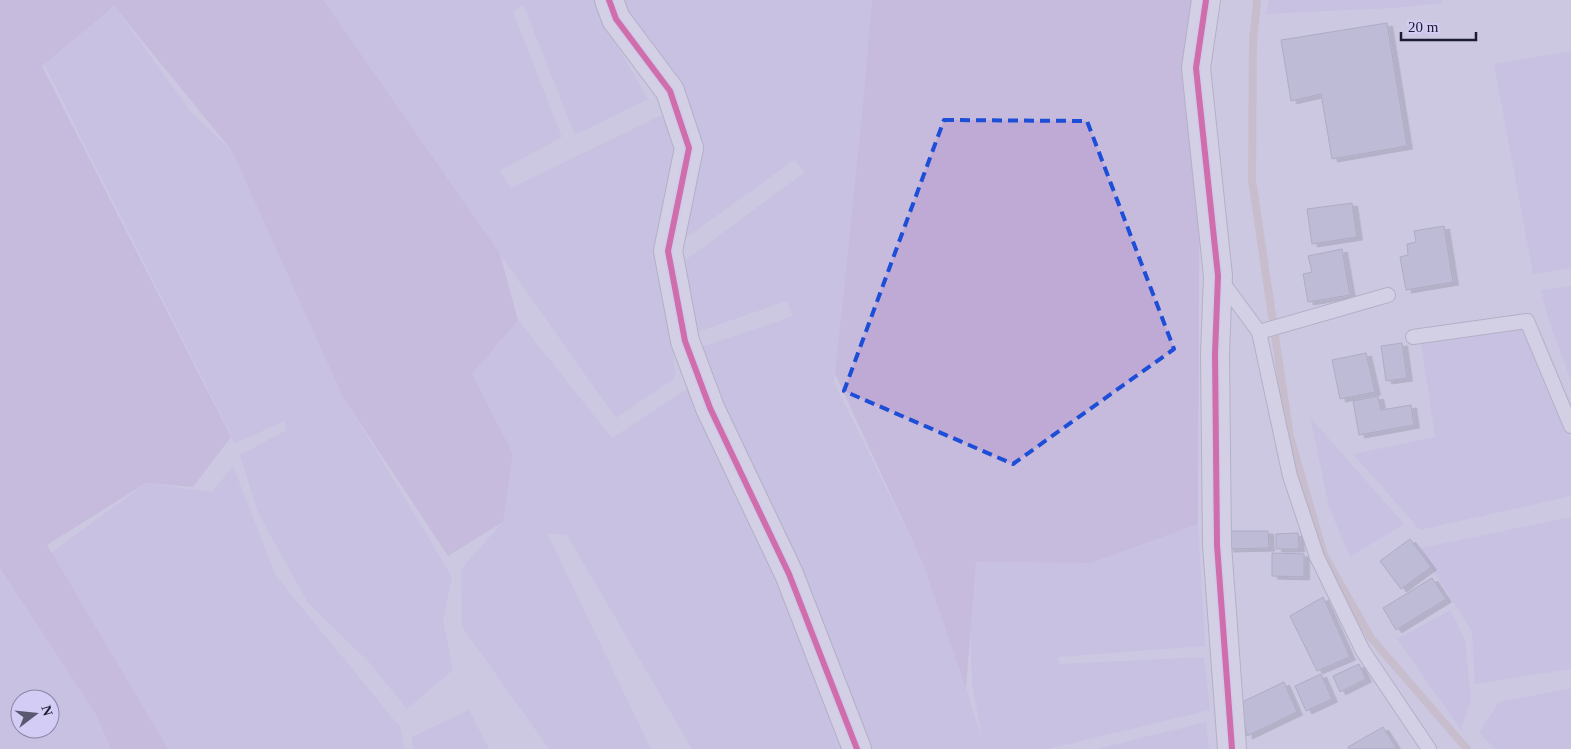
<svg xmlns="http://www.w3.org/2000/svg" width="1571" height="749" font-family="Georgia,serif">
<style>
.farmland{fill:#c3b8e2;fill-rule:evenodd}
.green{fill:#beaad5}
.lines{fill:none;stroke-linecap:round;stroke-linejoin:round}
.stream{stroke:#c2b0b4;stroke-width:8}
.building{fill:#aaaac5;stroke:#898aa1;filter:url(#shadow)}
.lane-casing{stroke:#9392a6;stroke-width:16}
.street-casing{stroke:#9392a6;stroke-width:30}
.lane{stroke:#dcd9ea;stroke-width:14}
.street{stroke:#dcd9ea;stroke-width:28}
.cycleway-casing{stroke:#d3ccf4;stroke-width:9}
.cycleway{stroke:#d6006c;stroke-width:6}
.marked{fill:none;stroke:#1d4ed8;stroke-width:4;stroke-dasharray:10 6;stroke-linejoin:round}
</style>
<defs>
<filter id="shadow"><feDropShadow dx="5.5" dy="3" stdDeviation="0" flood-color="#0004"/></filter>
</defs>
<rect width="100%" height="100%" fill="#ccc8e2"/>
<path class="farmland" d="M312 0H600L607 28 648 99 575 135 523 4 513 12 562 137 499 171 511 188 662 115 682 139 608 0H872L861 133 834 382 937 592 983 743 972 684 969 594 976 562 1091 563 1198 524 1205 646 1058 657 1059 664 1204 657 1210 710 1047 749H692L567 535 547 533 651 749H549L462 627 461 569 503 522 513 454 472 374 518 320 612 438 699 381 689 351 793 316 787 301 694 333 672 270 805 172 794 160 668 251 675 378 616 418 482 229Z
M1269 0H1441L1442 3 1393 8 1266 14Z
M114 6 191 112 232 151 343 396 452 577 443 620 453 670 407 709 368 661 308 603 258 513 240 455 286 430 285 421 235 443 44 64Z
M1571 51V268L1533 274 1494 64Z
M1571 286V381L1548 318 1541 290Z
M1519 314 1571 439V496L1420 530 1353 454 1435 437 1419 329Z
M1310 417 1404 524 1350 557 1329 507Z
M233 466 276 576 400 727 405 749H158L36 564 146 483 212 492Z
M1571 517V669L1475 684 1472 632 1431 567 1421 548Z
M0 568 97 716 111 749H0ZM20 699H50V729H20Z
M1450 610 1465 640 1471 700 1461 730 1397 639Z
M1571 688V749H1496L1479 733 1499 702Z
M469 710 489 749H413L412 737Z
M1206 722 1209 749H1096Z"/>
<path class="green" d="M0 0H323L500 254 518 320 472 374 513 454 503 522 448 556 343 397 232 151 114 6 42 66 231 437 193 487 146 483 47 545 168 749H111L97 716 0 568Z
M872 0H1206L1200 92 1198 524 1091 563 976 562 966 688 924 566 835 374 862 117Z"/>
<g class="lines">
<path class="stream" d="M1257 0 1253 41 1252 180 1290 437 1324 555 1371 638 1467 749"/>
</g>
<path class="building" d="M1387 23 1407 146 1332 159 1321 94 1291 101 1281 40Z
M1352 203 1357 237 1312 244 1307 209Z
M1444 226 1453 282 1406 290 1400 257 1408 255 1407 244 1416 242 1414 231Z
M1342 249 1350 295 1308 302 1303 274 1312 272 1308 256Z
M1402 343 1407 378 1386 381 1381 346Z
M1366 353 1375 392 1340 399 1332 360Z
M1378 396 1381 410 1411 405 1414 425 1359 435 1353 401Z
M1228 531H1268L1269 548 1228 549Z
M1298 533 1299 549H1276V534Z
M1410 539 1431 567 1401 589 1380 561Z
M1272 553 1304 554V577L1272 576Z
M1432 578 1446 599 1396 630 1383 608Z
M1323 597 1350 657 1317 671 1290 616Z
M1359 664 1366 679 1340 692 1333 676Z
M1321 674 1332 699 1306 711 1295 686Z
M1284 682 1297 712 1247 736 1240 703Z
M1383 727 1397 749H1349L1348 747Z"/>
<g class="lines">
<g class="lane-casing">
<path id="lane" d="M1220 279 1259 332 1290 476 1317 557 1363 651 1429 749
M1259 332 1388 295
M1413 337 1527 321 1571 426"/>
</g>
<g class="street-casing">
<path id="street" d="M609 0 616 19 670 91 689 148 668 251 685 341 710 408 789 574 857 749
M1206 0 1196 68 1218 276 1215 354 1217 545 1232 749"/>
</g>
<use href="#lane" class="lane"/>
<use href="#street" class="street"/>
<g class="cycleway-casing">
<path id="cycleway" d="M609 0 616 19 670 91 689 148 668 251 685 341 710 408 789 574 857 749
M1206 0 1196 68 1218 276 1215 354 1217 545 1232 749"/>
</g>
<use href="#cycleway" class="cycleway"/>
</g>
<path d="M0 0H1571V749H0ZM944 120 1087 121 1174 349 1013 464 844 391Z" fill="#ccc8e2" fill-opacity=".55" fill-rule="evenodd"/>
<path class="marked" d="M944 120 1087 121 1174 349 1013 464 844 391Z"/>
<g transform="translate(35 714) rotate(74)"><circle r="24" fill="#d3ccf4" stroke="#8986a7"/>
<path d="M0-4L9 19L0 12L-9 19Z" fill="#595870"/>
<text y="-8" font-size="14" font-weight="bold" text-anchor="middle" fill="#1b1c33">N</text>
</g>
<path d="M1401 32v8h75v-8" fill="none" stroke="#1b1c33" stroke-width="2.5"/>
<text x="1408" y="32" font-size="15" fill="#1b1c33" stroke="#d3ccf4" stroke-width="4" paint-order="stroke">20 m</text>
</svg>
